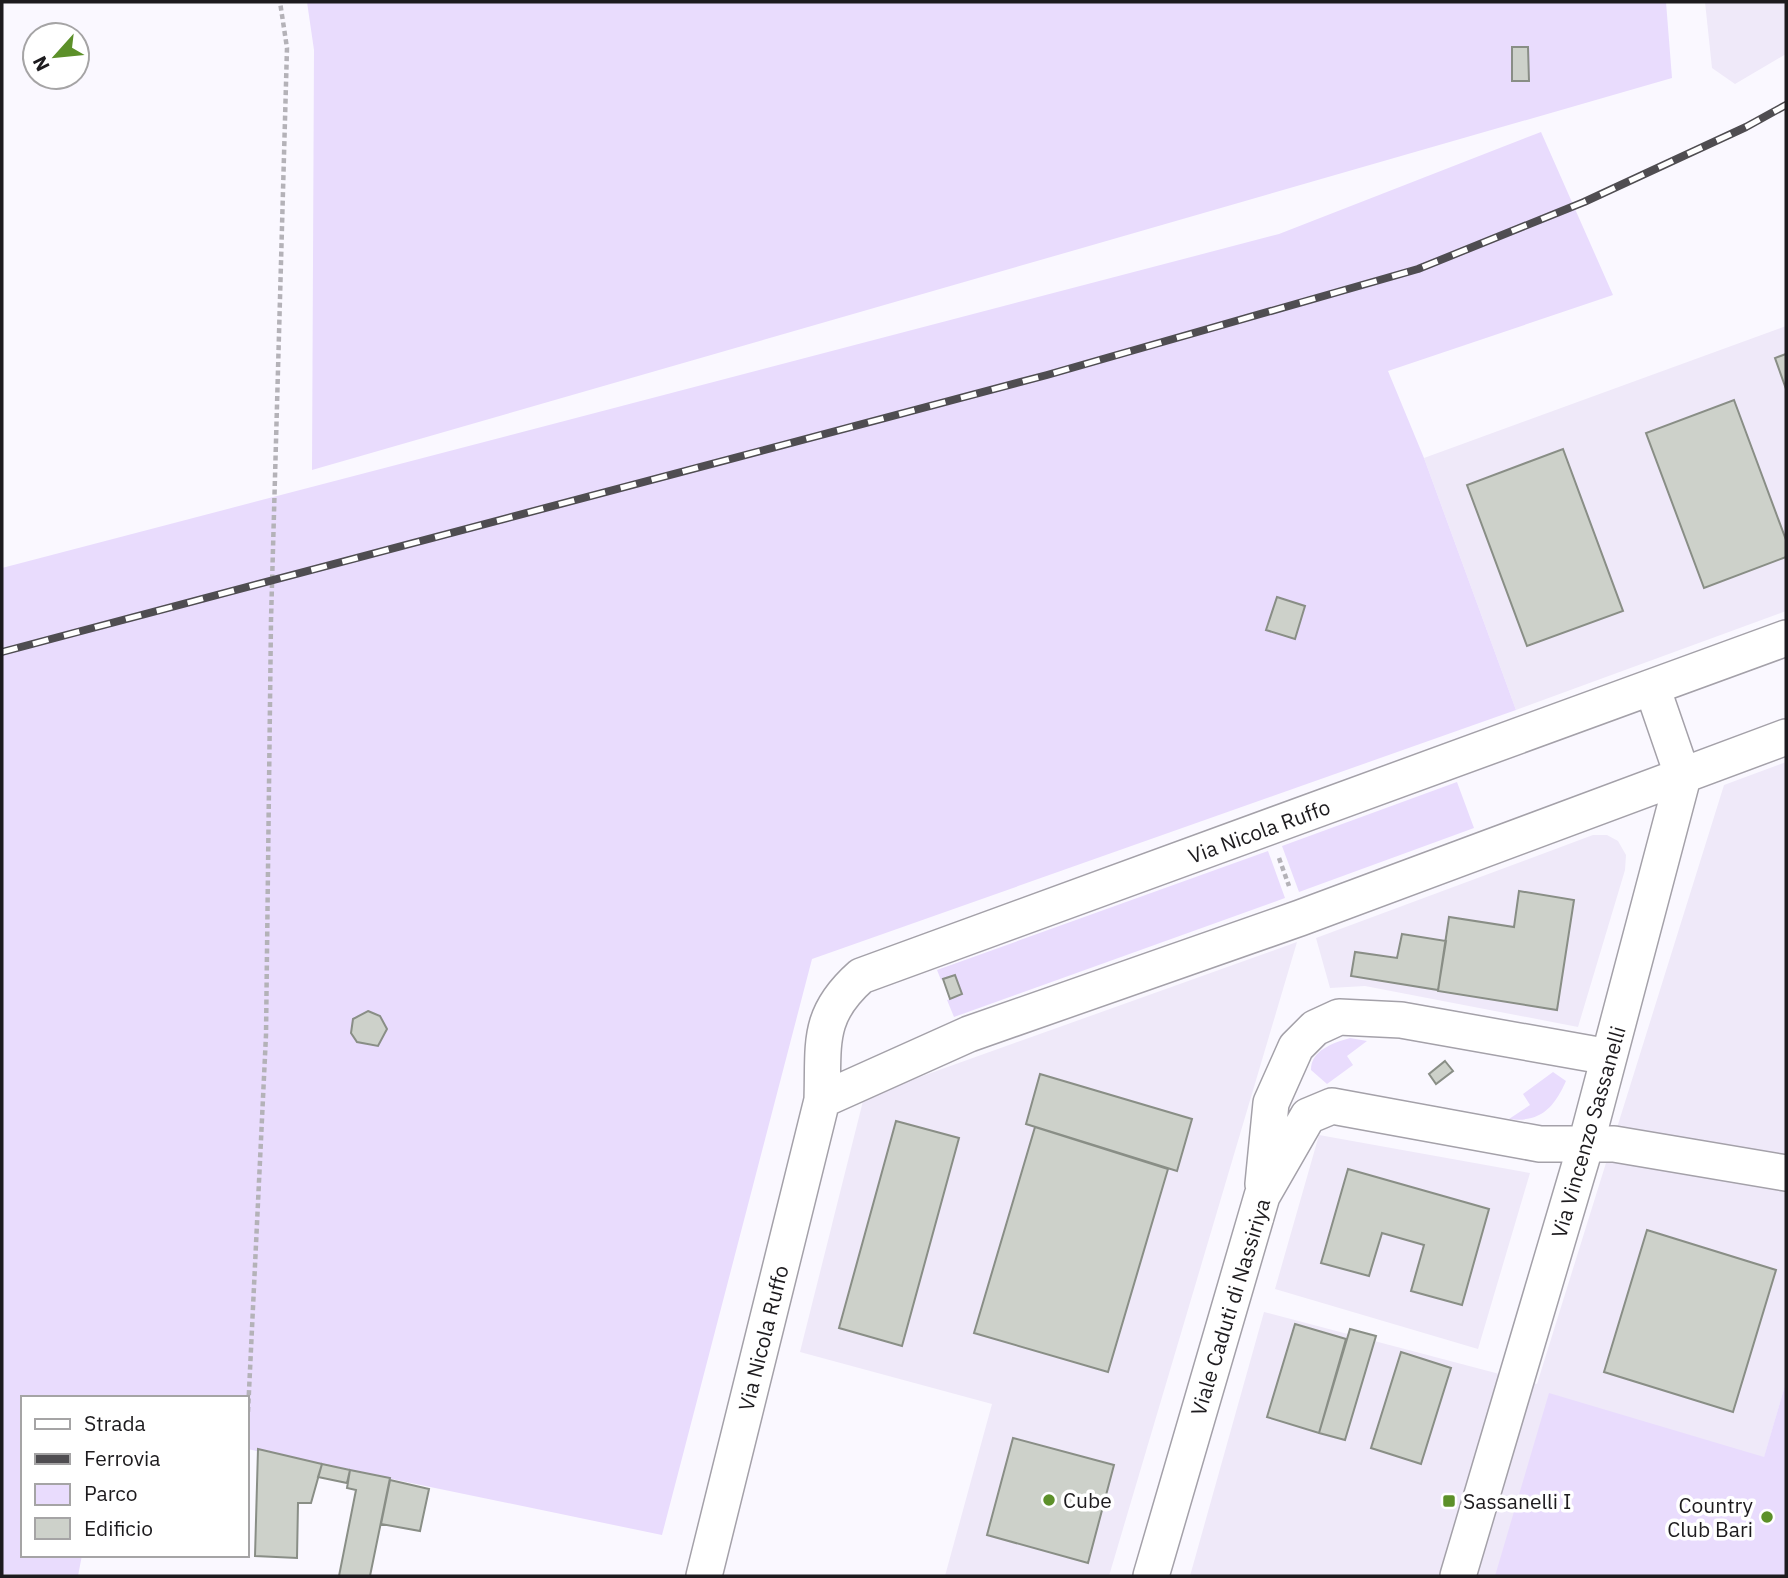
<svg xmlns="http://www.w3.org/2000/svg" width="1788" height="1578" font-family="'IBM Plex Sans',sans-serif">
<style>
.built{fill:#efe9f9}
.green{fill:#e9dcfd}
.building{fill:#cdd1ca;stroke:#898e86;stroke-width:2}
.lines{fill:none;stroke-linecap:round;stroke-linejoin:round}
.minor-casing{stroke:#a4a1a9;stroke-width:38}
.path{stroke:#b4b2b8;stroke-width:4.5;stroke-dasharray:5 3.5;stroke-linecap:butt}
.minor{stroke:#fff;stroke-width:35}
.rail-casing{stroke:#4f4d51;stroke-width:8}
.rail{stroke:#fff;stroke-width:5;stroke-dasharray:16;stroke-linecap:butt}
.poi-dot{fill:#5c9029;stroke:#fff;stroke-width:2.5}
.labels{text-anchor:middle;dominant-baseline:central;stroke-width:7;stroke-linejoin:round;paint-order:stroke}
.street-label{font-size:21px;fill:#1d1b1e;stroke:#fff}
.poi-label{font-size:21px;fill:#1d1b1e;stroke:#fff;text-anchor:start}
</style>
<rect width="100%" height="100%" fill="#faf8ff"/>
<path class="built" d="M1705 2H1786V54L1735 84 1712 68Z
M1786 326V611L1516 710 1424 458Z
M1786 762V1382L1764 1458 1748 1453 1711 1576H1190L1264 1312 1537 1384 1724 785Z
M1593 835H1607L1618 841 1626 855 1625 870 1578 1027 1365 986 1330 988 1316 938Z
M1297 942 1109 1576H945L992 1404 800 1352 864 1097Z
M1319 1135 1530 1173 1478 1349 1275 1289Z"/>
<path class="green" d="M307 2H1666L1672 78 312 470 314 50Z
M1541 132 1613 295 1388 371 1424 458 1516 710 812 959 662 1535 247 1449V1398H23V1555H82L78 1576 2 1574V568L1279 234Z
M1457 782 1474 828 1299 892 1282 846Z
M1268 851 1285 898 954 1017 947 1000 962 994 955 975 941 980 937 970Z
M1350 1038 1367 1041 1347 1056 1353 1065 1327 1084 1311 1070C1311 1050 1333 1043 1350 1038Z
M1553 1072 1566 1081C1554 1108 1540 1123 1509 1119L1530 1105 1523 1094Z
M1786 1382V1576H1495L1549 1393 1764 1457Z"/>
<path class="building" d="M1512 47H1528L1529 81H1512Z
M1786 354V389L1775 358Z
M1734 400 1786 540V557L1704 588 1646 433Z
M1563 449 1623 611 1527 646 1467 485Z
M1277 597 1305 606 1295 639 1266 630Z
M1519 891 1574 900 1557 1010 1438 991 1449 917 1514 927Z
M1402 934 1446 941 1438 990 1351 976 1355 952 1397 958Z
M955 975 962 994 950 999 943 979Z
M368 1011 380 1016 387 1029 378 1046 357 1042 351 1033 353 1019Z
M1445 1061 1453 1071 1436 1084 1429 1074Z
M1040 1074 1192 1119 1177 1171 1026 1124Z
M896 1121 959 1138 902 1346 839 1328Z
M1035 1127 1168 1169 1108 1372 974 1333Z
M1348 1169 1489 1209 1462 1305 1411 1291 1424 1245 1382 1233 1369 1276 1321 1263Z
M1647 1230 1776 1270 1733 1412 1604 1372Z
M1295 1324 1346 1339 1319 1433 1267 1417Z
M1350 1329 1376 1336 1345 1440 1319 1433Z
M1401 1352 1451 1368 1421 1464 1371 1448Z
M1013 1438 1114 1465 1088 1563 987 1535Z
M258 1449 322 1464 311 1503H298L297 1558 255 1556Z
M322 1464 350 1470 347 1483 318 1477Z
M350 1470 390 1478 370 1576H339L356 1490 347 1488Z
M390 1480 429 1489 420 1531 381 1524Z"/>
<g class="lines">
<g class="minor-casing">
<path id="minor" d="M822 1100 969 1034 1300 918 1786 737
M1263 1184 1271 1103 1296 1047 1315 1028 1339 1017 1401 1020 1609 1057
M704 1576 822 1100C824 1044 816 1016 861 976L1786 638
M1151 1576 1262 1196 1308 1116 1332 1106 1540 1144H1614L1786 1173
M1458 1576 1586 1144 1683 777 1652 687"/>
</g>
<path class="path" d="M1279 858 1289 886
M248 1412 266 1035 271 620 287 48 280 2"/>
<use href="#minor" class="minor"/>
<g class="rail-casing">
<path id="rail" d="M2 652 1047 375 1418 269 1584 202 1746 127 1786 105"/>
</g>
<use href="#rail" class="rail"/>
</g>
<g class="poi-dot">
<circle cx="1049" cy="1500" r="7"/>
<rect x="1442" y="1494" width="14" height="14" rx="3.5"/>
<circle cx="1767" cy="1517" r="7"/>
</g>
<g class="labels">
<g class="street-label">
<text transform="translate(1259 831) rotate(-20)">Via Nicola Ruffo</text>
<text transform="translate(1588 1132) rotate(-74)">Via Vincenzo Sassanelli</text>
<text transform="translate(1230 1307) rotate(-73)">Viale Caduti di Nassiriya</text>
<text transform="translate(763 1338) rotate(-76)">Via Nicola Ruffo</text>
</g>
<g class="poi-label">
<text x="1063" y="1500">Cube</text>
<text x="1463" y="1501">Sassanelli I</text>
<text x="1753" y="1505" text-anchor="end">Country<tspan x="1753" dy="24">Club Bari</tspan></text>
</g>
</g>
<rect width="1788" height="1578" fill="none" stroke="#1d1b1e" stroke-width="7"/>
<rect x="21" y="1396" width="228" height="161" fill="#ffffff" stroke="#a5a4a5" stroke-width="2"/>
<rect x="35" y="1419" width="35" height="10" fill="#ffffff" stroke="#a5a4a5" stroke-width="2"/>
<text x="84" y="1431" font-size="21" fill="#1d1b1e">Strada</text>
<rect x="35" y="1454" width="35" height="10" fill="#4f4d51" stroke="#a5a4a5" stroke-width="2"/>
<text x="84" y="1466" font-size="21" fill="#1d1b1e">Ferrovia</text>
<rect x="35" y="1484" width="35" height="21" fill="#e9dcfd" stroke="#a5a4a5" stroke-width="2"/>
<text x="84" y="1501" font-size="21" fill="#1d1b1e">Parco</text>
<rect x="35" y="1518" width="35" height="21" fill="#cdd1ca" stroke="#a5a4a5" stroke-width="2"/>
<text x="84" y="1536" font-size="21" fill="#1d1b1e">Edificio</text>
<g transform="translate(56 56) rotate(243)"><circle r="33" fill="#ffffff" stroke="#a5a4a5" stroke-width="2"/>
<path d="M0-5L12 26L0 18L-12 26Z" fill="#5c9029"/>
<text y="-10" font-size="19" font-weight="bold" text-anchor="middle" fill="#1d1b1e">N</text>
</g>
</svg>
